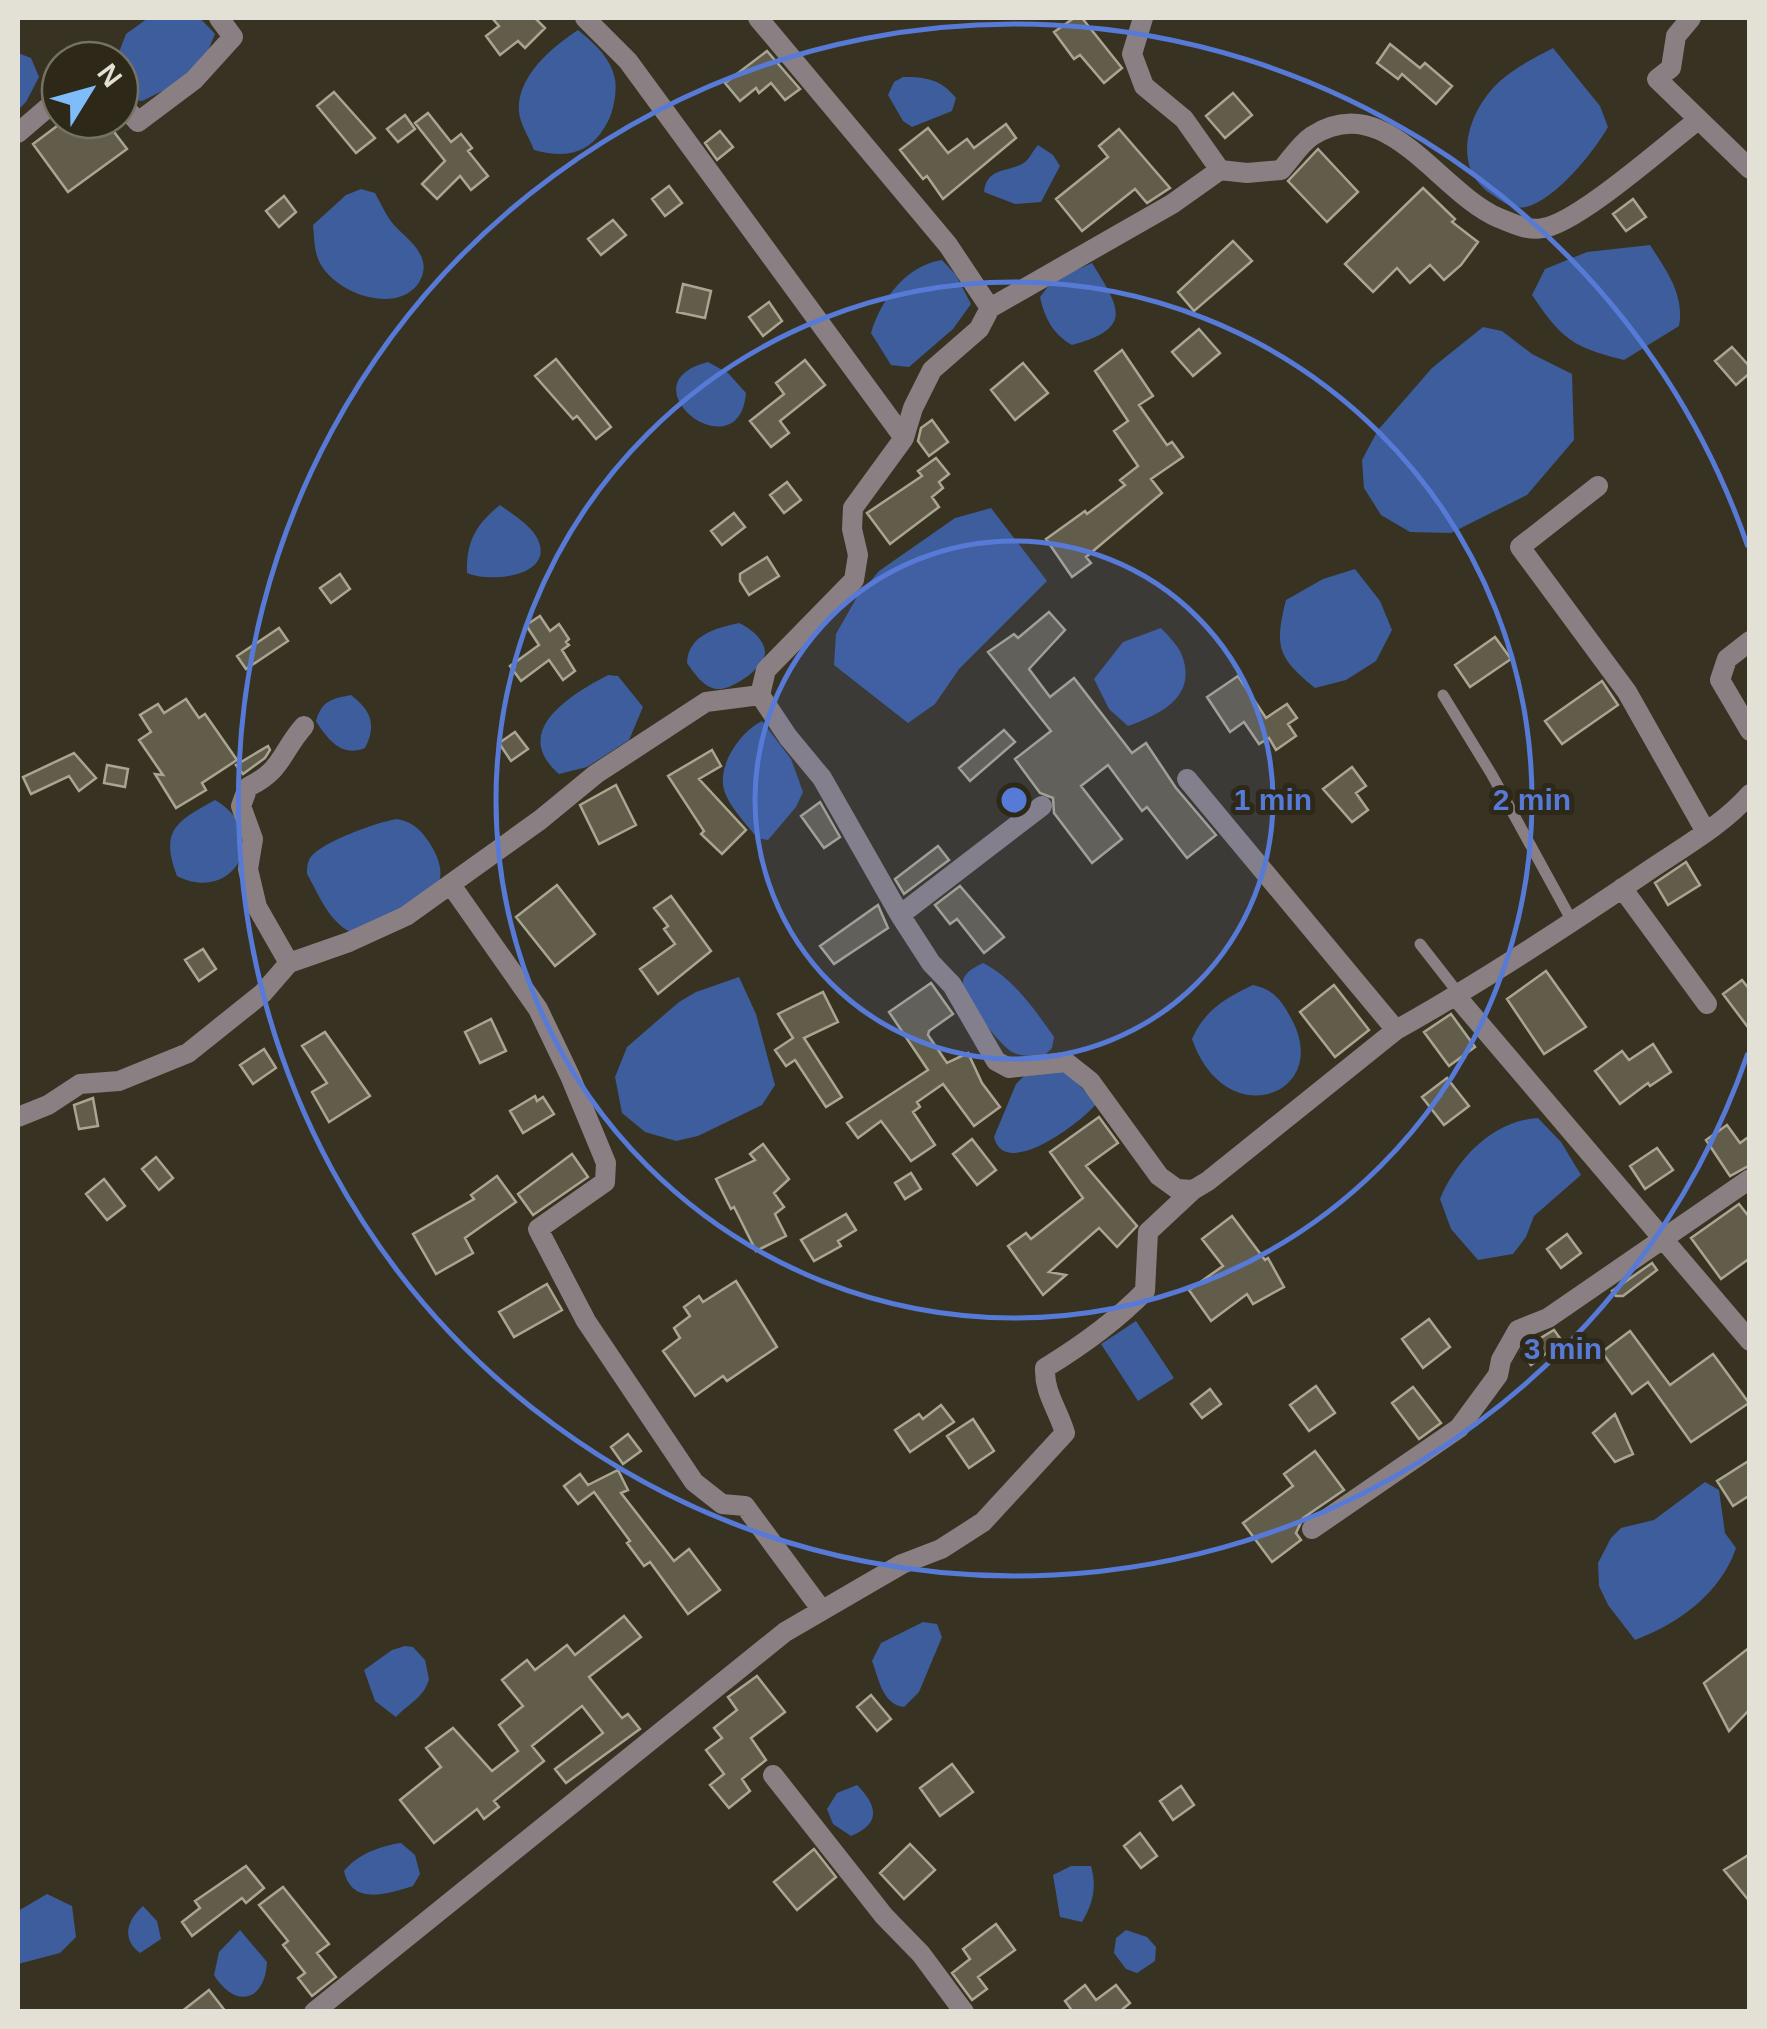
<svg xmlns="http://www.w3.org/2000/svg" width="1767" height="2029" font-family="Helvetica,sans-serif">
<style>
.water{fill:#3d5d9c}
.building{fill:#625d4b;stroke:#aaa590;stroke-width:2.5}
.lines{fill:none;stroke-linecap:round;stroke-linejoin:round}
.service{stroke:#8a8083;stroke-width:11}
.minor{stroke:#8a8083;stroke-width:20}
.ring{fill:none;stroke:#587ad7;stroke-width:5}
.centre{fill:#587ad7;stroke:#2d2817;stroke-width:5}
.ring-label{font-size:30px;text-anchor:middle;font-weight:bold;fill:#587ad7;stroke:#2d2817;stroke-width:10;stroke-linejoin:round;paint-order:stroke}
</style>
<rect width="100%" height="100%" fill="#373221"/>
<path class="water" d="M148 18H200L215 34 203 63 177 84 142 101 125 98 120 90V60H116L126 34Z
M578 30C594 43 611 58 615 79 617 90 614 107 610 117 594 152 570 160 534 150 530 139 520 124 519 112 516 77 552 47 578 30Z
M1553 48 1600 106 1608 127C1594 152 1555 200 1526 207 1511 210 1502 201 1491 194 1449 166 1469 109 1500 81 1516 67 1534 58 1553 48Z
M18 53 31 58 39 77 26 102 18 110Z
M903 77C926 77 941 79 956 98L952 111 912 127 903 121 888 95 894 82Z
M1038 145 1053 155 1060 166 1041 202 1015 204 984 192C987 168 1004 173 1022 164 1030 160 1032 151 1038 145Z
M361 189 375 193C380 202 384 211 390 220 399 233 420 245 423 262 425 270 422 278 418 284 393 317 327 290 317 256 314 246 314 235 313 225L346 195Z
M1650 245C1666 270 1685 295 1679 326L1624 360C1572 347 1562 339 1532 295L1545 269 1587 252Z
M942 260 956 275 971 304 953 329 909 367 891 365 871 333C881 299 907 265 942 260Z
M1092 263C1119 307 1135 328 1072 345 1053 334 1045 319 1040 297L1053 280Z
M1483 327 1502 331 1532 354 1572 374 1574 440 1527 495 1451 533 1410 532 1381 515 1364 488 1362 460 1378 430 1432 368Z
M708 362 728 373 746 393C739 475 621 384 708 362Z
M500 505C512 514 528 523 536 536 559 575 492 584 467 573 466 542 476 524 500 505Z
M991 508 1047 581 959 669 935 704 908 723 834 665 836 634 857 597 879 571 955 518Z
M1355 569 1380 601 1392 630 1376 661 1346 680 1315 688C1278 657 1274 648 1286 600L1323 579Z
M739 623C750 628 764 639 765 652 766 667 731 691 717 689 704 688 694 673 687 663 688 635 716 628 739 623Z
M1161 628C1167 635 1177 644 1181 653 1199 696 1161 714 1128 726L1109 709 1094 679 1123 642Z
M608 675 618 676 643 707 629 740 587 767 559 774C509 731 572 694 608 675Z
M351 695C371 710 377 725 365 748 342 758 327 739 316 721 322 700 332 699 351 695Z
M762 721 791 759 803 792 796 807 768 840 757 838C746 823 729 807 724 790 717 765 741 731 762 721Z
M215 800C273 833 234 905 177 876 159 829 178 821 215 800Z
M397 819C414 822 423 832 432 847 438 857 444 873 438 884 428 903 371 923 350 932 328 920 319 895 307 874 307 869 307 863 310 858 321 842 377 822 397 819Z
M983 963C1013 978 1035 1010 1054 1037L1052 1048 1044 1056C1034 1056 1021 1057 1012 1052 999 1044 965 1001 963 986 961 974 973 968 983 963Z
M739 977 756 1014 775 1085 762 1105 698 1136 676 1141 645 1132 622 1113 615 1077 627 1047 679 1002 696 992Z
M1253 985C1275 990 1282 1001 1292 1020 1332 1095 1225 1135 1192 1039 1204 1011 1225 998 1253 985Z
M1067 1071 1096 1104C1082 1122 1004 1181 994 1137L1016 1084 1026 1074Z
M1538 1118 1561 1142 1581 1175 1534 1216 1526 1237 1513 1254 1478 1260 1451 1229 1440 1199C1457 1159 1492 1121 1538 1118Z
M1136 1321 1174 1378 1138 1401 1101 1344Z
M1705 1482 1719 1490 1725 1533 1736 1548C1721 1593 1678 1624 1635 1640L1608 1605 1599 1586 1598 1563 1611 1538 1621 1528 1654 1520Z
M923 1622 937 1624 942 1637 919 1692 904 1707C882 1704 879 1679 872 1661L881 1643Z
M405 1646 413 1647 425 1660 429 1679C424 1698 408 1704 396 1717L375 1701 364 1670 392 1650Z
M857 1785C878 1806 881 1824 851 1836L833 1824 827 1809 837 1793Z
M401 1843 415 1855 420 1874 413 1886C387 1894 352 1906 344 1871 358 1854 380 1846 401 1843Z
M1071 1866H1091C1097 1887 1093 1904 1082 1922L1060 1917 1053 1875Z
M47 1894 72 1906 76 1937 60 1953 18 1964V1911Z
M143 1906 157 1921 161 1939 140 1953C121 1939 127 1920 143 1906Z
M240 1930 267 1962C265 2002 235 2009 214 1975L219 1952Z
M1126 1930 1147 1937 1156 1947 1155 1961 1137 1973 1126 1969 1114 1953 1116 1938Z"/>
<path class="building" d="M492 18H535L545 28 525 48 518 41 500 55 486 36 499 26Z
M1074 18H1082L1122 68 1104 83 1080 55 1074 59 1054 32Z
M1390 44 1420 68 1425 63 1452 86 1436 104 1402 74 1398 79 1377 63Z
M767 51 800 89 785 100 771 83 759 93 756 88 740 101 725 83Z
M334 92 375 138 356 153 317 106Z
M1233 93 1252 115 1225 138 1206 116Z
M428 113 451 142 461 134 472 148 468 151 488 176 471 190 460 176 437 199 422 184 445 161 415 123Z
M405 115 415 129 398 142 387 129Z
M65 120H105L127 149 68 192 33 144Z
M1006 124 1016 138 943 199 927 176 923 179 900 150 928 128 948 153 967 139 974 148Z
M1119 129 1170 188 1147 203 1135 189 1082 231 1056 199 1108 157 1099 146Z
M720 131 733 147 717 160 705 143Z
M1318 149 1358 192 1327 222 1288 181Z
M669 186 682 203 665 216 652 199Z
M1423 188 1455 219 1452 222 1478 242 1461 265 1444 280 1430 265 1410 283 1397 268 1373 292 1345 264Z
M284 196 296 212 279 227 266 211Z
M1633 199 1646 217 1626 231 1613 214Z
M613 220 626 235 601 255 588 239Z
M1233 241 1252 261 1194 311 1178 292Z
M683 284 711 291 705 318 677 312Z
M769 302 782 321 763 336 749 317Z
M1199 329 1220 353 1193 376 1172 352Z
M1732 347 1750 367V373L1736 385 1715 361Z
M1122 350 1153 396 1139 405 1167 445 1172 442 1183 457 1151 479 1162 493 1086 557 1091 563 1072 577 1046 539 1085 511 1087 514 1125 485 1120 480 1138 466 1114 431 1128 421 1095 371Z
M556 359 611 427 596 439 577 416 573 419 535 376Z
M805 360 825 385 780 421 789 433 771 447 750 421 784 394 776 383Z
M1023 363 1048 393 1015 420 991 390Z
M932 420 948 442 929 456 918 441 921 428Z
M936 458 949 474 939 482 943 488 932 497 939 507 890 544 867 513 922 476 918 471Z
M787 482 801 500 784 513 770 495Z
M734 513 745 527 722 545 711 531Z
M767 557 779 576 749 595 740 581V574Z
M340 574 350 589 331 603 320 588Z
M1049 612 1065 630 1029 669 1050 697 1074 678 1132 753 1146 743 1176 788 1216 835 1187 858 1147 807 1142 811 1108 765 1081 786 1122 839 1092 863 1054 813 1053 798 1040 793 1015 759 1051 731 988 652 1014 634 1018 638Z
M540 616 550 631 559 624 569 639 566 642 569 645 562 650 575 671 563 680 549 660 521 681 510 666 539 645 526 625Z
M279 628 288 641 246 669 237 656Z
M1495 637 1511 659 1470 687 1455 665Z
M1238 676 1266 718 1287 704 1297 718 1288 724 1296 736 1276 750 1269 738 1259 744 1244 722 1230 732 1207 697Z
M1602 681 1618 705 1562 744 1545 721Z
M186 699 199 718 205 714 237 760 202 783 206 790 176 808 155 774 163 775 139 740 151 732 140 715 158 704 164 713Z
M1004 730 1015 742 970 781 959 768Z
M515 732 528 749 511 761 499 743Z
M268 746 270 750 265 758 243 774 236 765Z
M712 750 721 766 699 779 746 830 722 854 701 834 704 831 668 776Z
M74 753 96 778 79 791 69 776 31 794 23 777Z
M107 765 128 769 125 787 104 783Z
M1352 767 1366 786 1356 793 1368 810 1352 822 1323 789Z
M616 785 636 825 599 844 580 805Z
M820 802 840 837 824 848 801 816Z
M938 846 949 860 904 894 895 879Z
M1686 862 1700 885 1668 905 1655 883Z
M557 885 595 934 555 966 516 917Z
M960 886 1004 937 984 953 957 919 950 924 935 905Z
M671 896 711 951 658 994 640 969 675 944 664 929 668 926 654 908Z
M878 905 888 928 834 964 820 946Z
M203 949 216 969 199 981 185 960Z
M1546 971 1586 1027 1544 1054 1507 999Z
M1742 980 1750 990V1030L1723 994Z
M931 983 953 1014 929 1031 928 1035 947 1063 968 1053 982 1083 1000 1107 974 1126 943 1084 917 1102 920 1107 913 1112 935 1145 911 1161 881 1121 858 1138 847 1123 928 1070 889 1012Z
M1334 985 1369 1030 1335 1057 1300 1012Z
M823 992 838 1022 804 1038 842 1097 826 1107 795 1060 786 1066 775 1050 793 1038 778 1014Z
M1451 1014 1475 1047 1449 1066 1424 1032Z
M491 1019 506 1051 480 1063 465 1032Z
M325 1032 370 1096 329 1122 312 1092 327 1083 302 1046Z
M1653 1044 1671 1072 1650 1086 1648 1083 1620 1104 1595 1071 1622 1051 1629 1060Z
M264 1049 276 1068 253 1084 240 1065Z
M1447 1078 1469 1106 1444 1125 1422 1097Z
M535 1096 537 1101 543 1097 554 1114 523 1133 510 1111Z
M93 1098 98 1126 79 1129 74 1105Z
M1099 1117 1118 1143 1086 1166 1137 1226 1117 1247 1099 1228 1049 1272 1066 1275 1043 1295 1008 1246 1026 1233 1031 1239 1083 1198 1050 1152Z
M1727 1125 1740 1143 1750 1136V1165L1730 1176 1706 1140Z
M972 1139 996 1170 977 1185 953 1154Z
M763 1144 789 1179 774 1193 784 1207 775 1214 786 1236 756 1251 734 1207 731 1209 716 1179 755 1160 750 1154Z
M1657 1148 1673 1170 1645 1189 1630 1166Z
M572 1154 588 1177 533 1215 518 1194Z
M156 1157 173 1178 159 1190 142 1169Z
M911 1173 921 1189 905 1199 895 1183Z
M497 1176 516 1202 465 1238 473 1253 436 1274 413 1234 474 1199 471 1195Z
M104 1179 125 1206 107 1220 86 1194Z
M1739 1204 1750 1218V1258L1721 1279 1691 1238Z
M846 1214 856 1230 838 1241 841 1246 814 1261 801 1240Z
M1232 1216 1265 1260 1268 1258 1284 1287 1253 1304 1247 1294 1211 1321 1189 1290 1223 1266 1202 1239Z
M1567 1234 1581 1253 1561 1268 1547 1249Z
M1652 1263 1657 1270 1623 1296H1616L1612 1291Z
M736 1281 777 1347 727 1381 723 1376 695 1396 663 1351 680 1338 674 1328 690 1316 684 1307 699 1296 703 1302Z
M547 1284 562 1310 514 1337 499 1312Z
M1429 1319 1450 1347 1423 1368 1402 1339Z
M1554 1330 1562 1341 1531 1365 1521 1352 1524 1348Z
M1630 1331 1670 1385 1713 1354 1749 1403 1691 1442 1648 1382 1632 1394 1602 1352Z
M1316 1386 1335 1413 1309 1431 1290 1405Z
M1413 1387 1441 1423 1419 1439 1392 1403Z
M1210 1389 1221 1404 1202 1418 1191 1404Z
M941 1405 954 1422 910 1452 895 1430 919 1414 923 1419Z
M1615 1414 1633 1454 1615 1462 1593 1433Z
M973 1419 994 1451 969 1468 947 1436Z
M628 1434 641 1451 623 1464 611 1447Z
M1315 1451 1344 1490 1303 1518 1296 1533 1301 1540 1272 1562 1243 1523 1293 1486 1284 1474Z
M1750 1460V1495L1733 1506 1717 1481Z
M618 1470 628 1490 621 1493 674 1561 689 1549 720 1590 688 1614 650 1562 644 1566 627 1543 630 1541 594 1492 578 1504 564 1486 580 1474 588 1485Z
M624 1616 641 1637 589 1677 622 1718 628 1714 640 1729 566 1783 555 1769 603 1733 582 1706 532 1746 544 1761 494 1801 499 1807 484 1819 477 1809 434 1843 400 1800 441 1767 426 1748 453 1728 492 1771 518 1751 499 1725 523 1706 502 1680 527 1660 535 1670 567 1645 575 1655Z
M1750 1647V1709L1729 1731 1704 1683Z
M757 1676 785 1712 751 1738 766 1760 742 1779 750 1791 729 1808 710 1785 724 1774 706 1750 722 1738 714 1728 737 1710 728 1697Z
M871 1695 891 1719 877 1731 857 1707Z
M952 1764 973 1792 940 1816 920 1788Z
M1181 1786 1194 1805 1173 1820 1160 1801Z
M1140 1833 1157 1856 1141 1868 1124 1846Z
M910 1844 935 1870 904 1899 880 1873Z
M814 1849 836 1877 797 1910 774 1882Z
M1750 1854V1902L1724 1870Z
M246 1866 264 1888 246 1903 242 1898 192 1936 182 1922 200 1908 195 1901Z
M283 1887 329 1944 317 1953 336 1977 312 1996 298 1978 305 1973 283 1945 288 1941 259 1905Z
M996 1924 1015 1950 978 1977 987 1989 972 2000 952 1973 970 1959 963 1949Z
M1085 1985 1096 2000 1116 1985 1130 2003 1119 2012H1073L1065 2001Z
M209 1990 226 2012H181Z"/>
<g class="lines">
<path class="service" d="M1443 695 1492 775 1572 921
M1420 944 1459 994"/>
<path class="minor" d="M585 18 628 61 904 438
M758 18 948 245 990 308 979 329 932 370 913 408 904 438 853 508 852 529 858 555 854 580 766 670 760 695 788 737 822 778 900 915 931 963 952 985 996 1061 1009 1068 1066 1062 1090 1081 1159 1176 1177 1189 1193 1190 1208 1181 1396 1030
M1143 18 1132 54 1144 86 1184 119 1220 170 1247 173 1281 170C1291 159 1300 144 1312 136 1386 88 1438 192 1499 218 1514 224 1527 231 1543 228 1578 223 1665 145 1698 120
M1691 18 1676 36 1671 68 1657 79 1750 169
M120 102 138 122 194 80 233 37 219 18
M18 133 60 97
M990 308 1172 204 1220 170
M1598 486 1520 547 1627 692 1706 832
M1750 641 1727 659 1720 680 1750 731
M1187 779 1396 1030C1482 982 1564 928 1645 873 1680 849 1722 826 1750 794
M451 885 538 1009 570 1076 606 1163 605 1182 538 1229 586 1321 694 1482 722 1504 745 1506 821 1609
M1622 888 1707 1004
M900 915 1042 806
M289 963 257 907 248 869 253 839 241 806 248 787C283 770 281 752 304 726
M1456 996 1750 1341
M18 1117 48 1105 80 1084 119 1081 188 1053 263 993 289 963 349 942 406 916 540 820 596 774 706 702 760 695
M1312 1529 1459 1428 1498 1375 1501 1360 1518 1330 1548 1318 1750 1179
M773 1775 884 1916 921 1954 964 2012
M314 2012 785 1632 902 1564 941 1549 983 1522 1065 1433C1058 1409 1044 1393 1045 1368 1081 1346 1116 1321 1145 1291L1148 1232 1193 1190"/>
</g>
<circle cx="1014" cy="800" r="259" fill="#587ad7" fill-opacity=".12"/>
<g class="ring">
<circle cx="1014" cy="800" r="259"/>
<circle cx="1014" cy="800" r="518"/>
<path d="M1748 1053A776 776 0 1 1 1748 547"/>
</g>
<circle cx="1014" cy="800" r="15" class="centre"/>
<g class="ring-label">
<text x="1273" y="810">1 min</text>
<text x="1532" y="810">2 min</text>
<text x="1563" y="1359">3 min</text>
</g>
<rect width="1767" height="2029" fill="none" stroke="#e3e0d5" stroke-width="40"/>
<g transform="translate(90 90) rotate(53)"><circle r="48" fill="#2d2817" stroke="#767263" stroke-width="2.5"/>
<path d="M0-8L18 38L0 25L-18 38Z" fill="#7ebdf9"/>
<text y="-15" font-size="28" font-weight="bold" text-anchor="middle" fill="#e3e0d5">N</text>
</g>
</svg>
